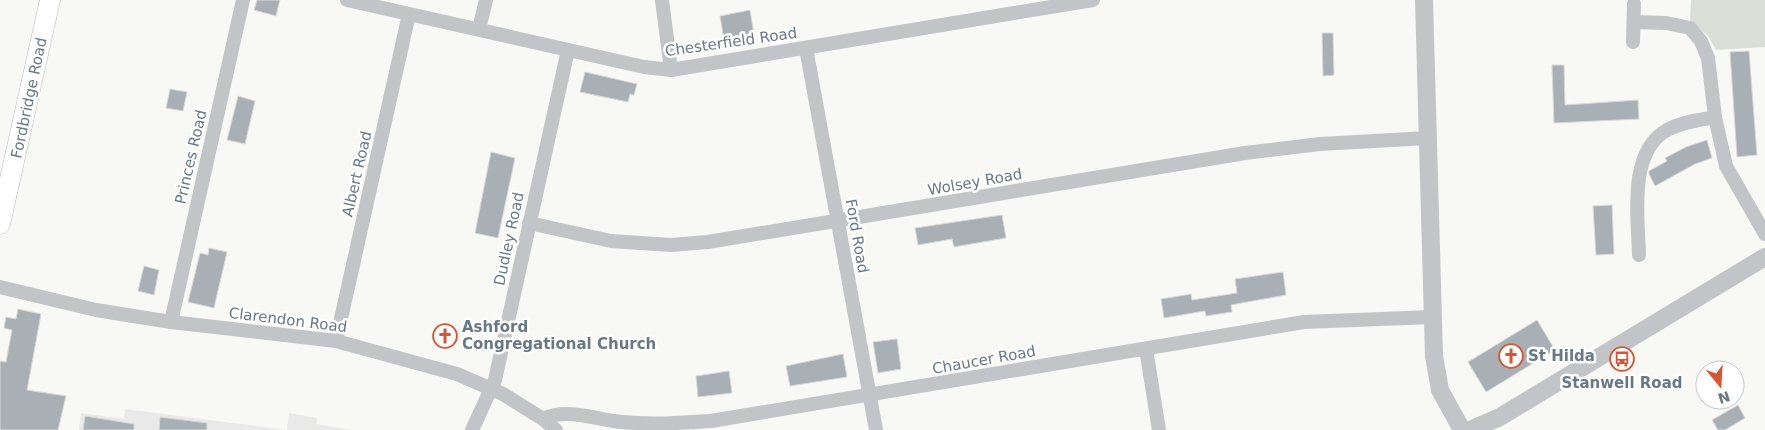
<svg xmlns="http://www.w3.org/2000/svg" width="1765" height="430" font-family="'DejaVu Sans',sans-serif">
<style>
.built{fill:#e8e9e8}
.green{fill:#d9ded6}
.building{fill:#a8b0b6;stroke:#d9d9d7}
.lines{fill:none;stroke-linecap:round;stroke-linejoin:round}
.secondary-casing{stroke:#b3b9bd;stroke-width:21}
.minor{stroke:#c1c5c8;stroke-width:14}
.tertiary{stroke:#c1c5c8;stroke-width:18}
.secondary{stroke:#fff;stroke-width:20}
.labels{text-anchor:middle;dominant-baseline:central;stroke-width:5;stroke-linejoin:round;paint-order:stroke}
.street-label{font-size:15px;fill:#687985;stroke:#fff}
.poi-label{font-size:15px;font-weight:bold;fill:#687985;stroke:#fff;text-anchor:start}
</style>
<rect width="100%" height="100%" fill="#f8f8f5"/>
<path class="built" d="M125 409 287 430 289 413 317 418 316 424 352 430H79L81 413 124 419Z"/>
<path class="green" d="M1691 0H1765V47L1716 50 1709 37 1690 20Z"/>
<path class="building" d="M257 0H280L276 16 254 10Z
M750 10 754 35 724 40 720 16Z
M1322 33H1333L1334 75 1323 76Z
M1749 51 1757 155 1737 157 1730 52Z
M1552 65H1564L1565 105 1638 100 1639 119 1554 123Z
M585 72 637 84 634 95 630 94 628 102 580 92Z
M170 89 187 92 183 111 166 108Z
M238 96 255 101 245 144 227 140Z
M1707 140 1712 158 1695 164 1655 186 1649 174V171L1667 161 1665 158 1686 147Z
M491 152 515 158 498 238 475 233Z
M1612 205 1614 254 1596 255 1593 206Z
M1002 215 1006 238 954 247 952 239 918 245 915 228Z
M209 248 227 252 214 308 188 302 200 253 208 255Z
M144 266 159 270 154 295 138 291Z
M1283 272 1286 295 1231 305 1232 312 1206 316 1205 311 1164 318 1161 299 1191 294 1192 300 1237 293 1235 279Z
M18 309 41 314 27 390 66 396 58 430H0V361L6 362 12 330 4 328 6 317 16 319Z
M1537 320 1555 350 1486 392 1468 362Z
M897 339 901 369 878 373 873 342Z
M843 354 847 377 790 386 786 366Z
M729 371 732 393 698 397 696 376Z
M1738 405 1745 418 1725 430H1718L1712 420Z
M85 416 134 424V430H83Z
M160 417 207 423V430H159Z"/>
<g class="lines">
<g class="secondary-casing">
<path id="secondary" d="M0 224 50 0"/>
</g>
<path class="minor" d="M347 0 644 67 671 70 1093 0
M662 0 671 70
M1634 22 1666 23 1690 28 1701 41 1708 58 1715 117 1726 166 1765 234
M479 29 486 0
M1633 42 1634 4
M806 48 876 430
M529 223 611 241 671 245 708 242 1245 153 1320 144 1428 138
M1639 255C1638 217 1628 152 1667 130 1682 122 1699 120 1715 117
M0 287 96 310 171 322 336 341 457 374 503 394 543 419 556 430
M171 322 243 0
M336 341 409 14
M1146 349 1159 430
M543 419C567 407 596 420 622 422 652 425 681 423 711 421L1304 322 1432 317
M472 430 495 380 568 50"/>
<path class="tertiary" d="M1424 0 1434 356 1440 390 1462 430
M1470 430 1500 417 1765 257"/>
<use href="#secondary" class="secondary"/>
</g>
<defs>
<g id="church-ring" transform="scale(1.25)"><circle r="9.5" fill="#fff" stroke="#db5432" stroke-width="1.5"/><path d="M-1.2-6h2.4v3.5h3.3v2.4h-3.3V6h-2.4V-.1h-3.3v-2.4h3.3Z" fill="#db5432"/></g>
<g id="bus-ring" transform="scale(1.25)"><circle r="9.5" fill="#fff" stroke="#db5432" stroke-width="1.5"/><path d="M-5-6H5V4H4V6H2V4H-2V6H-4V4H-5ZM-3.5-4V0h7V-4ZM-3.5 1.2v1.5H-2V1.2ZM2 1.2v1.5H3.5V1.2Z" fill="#db5432"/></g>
</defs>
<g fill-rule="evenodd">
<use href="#church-ring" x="445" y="336"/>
<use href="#church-ring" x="1511" y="356"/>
<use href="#bus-ring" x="1622" y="359"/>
</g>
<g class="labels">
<g class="street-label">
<text transform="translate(731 42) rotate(-8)">Chesterfield Road</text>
<text transform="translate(29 98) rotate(-78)">Fordbridge Road</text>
<text transform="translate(191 157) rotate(-77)">Princes Road</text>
<text transform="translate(357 174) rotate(-77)">Albert Road</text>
<text transform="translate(975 182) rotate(-10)">Wolsey Road</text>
<text transform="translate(857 236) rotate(80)">Ford Road</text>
<text transform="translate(509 239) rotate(-78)">Dudley Road</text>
<text transform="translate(288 320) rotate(7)">Clarendon Road</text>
<text transform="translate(984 360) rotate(-10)">Chaucer Road</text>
</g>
<g class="poi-label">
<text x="462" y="327">Ashford<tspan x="462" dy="17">Congregational Church</tspan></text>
<text x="1528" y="356">St Hilda</text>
<text x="1622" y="383" text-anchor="middle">Stanwell Road</text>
</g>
</g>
<g transform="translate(1720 385) rotate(162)"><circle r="24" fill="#ffffff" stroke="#c3c9ce"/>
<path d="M0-4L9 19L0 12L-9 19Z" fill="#db5432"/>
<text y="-8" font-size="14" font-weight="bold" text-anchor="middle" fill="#687985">N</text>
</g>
</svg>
